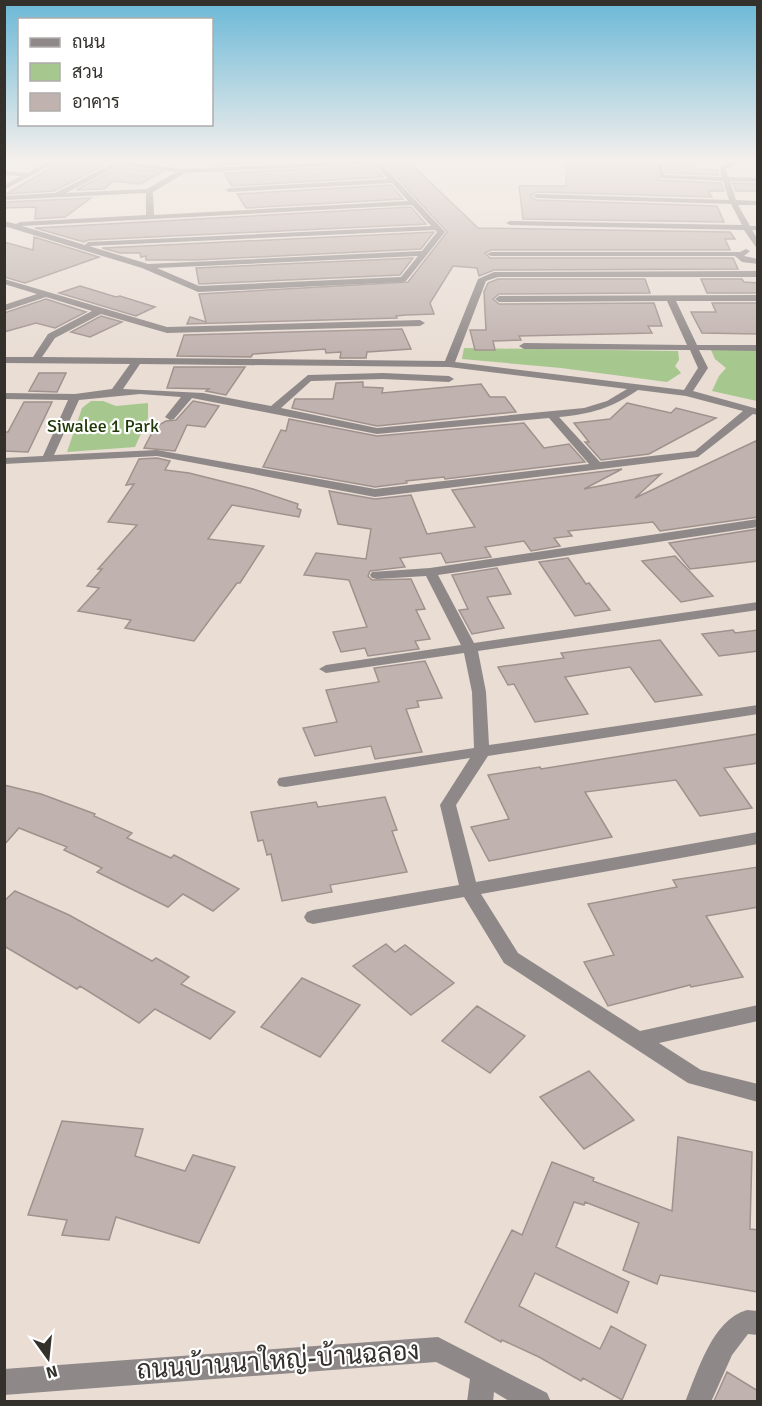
<svg xmlns="http://www.w3.org/2000/svg" width="762" height="1406" font-family="Signika,Sarabun,sans-serif">
<style>
.green{fill:#a6c78d}
.building{fill:#c0b2ae;stroke:#9f918d;stroke-width:1.5}
.lines{fill:none;stroke-linecap:round;stroke-linejoin:round}
.minor{fill:#8f8888;fill-rule:evenodd}
.labels{text-anchor:middle;dominant-baseline:central;stroke-width:4.5;stroke-linejoin:round;paint-order:stroke}
.far-park-label{font-size:18px;fill:#213908;stroke:#fff}
.near-street-label{font-size:26px;fill:#34302c;stroke:#fff}
</style>
<rect width="100%" height="100%" fill="#e9ddd4"/>
<path class="green" d="M464 348 678 351 679 360 675 366 681 373 667 382 561 368 462 359Z
M711 350H757V401L712 391 719 376 726 368 715 359Z
M91 401H103L116 406 148 403V418L135 447 67 452 82 408Z"/>
<path class="building" d="M64 160H90L105 165 54 191 6 194Z
M216 160H323L219 165Z
M381 160H407L478 228 730 232 735 239H725L730 250H491L485 253 490 258H733L738 269 494 270 479 276 477 268 453 266 430 303 434 314 406 315 396 316 397 318 187 324 190 317 206 322 199 294 408 282 447 232Z
M567 160H654L658 180 721 183 724 191H708L712 197 537 192 531 195 532 198 537 200 717 206 724 222 523 219 519 186H566Z
M664 160H695L694 169 718 170V175L666 173Z
M373 166 383 177 232 186 224 173Z
M120 167 162 172 140 184 114 181 104 189 76 190Z
M733 183 758 184V191H736Z
M391 185 403 199 246 208 237 194Z
M91 198 65 217 35 219 36 207 4 208V202Z
M411 207 426 224 88 240 84 242 35 228Z
M434 232 421 249 195 260H146V256L141 257 140 253H120L102 248Z
M34 237 99 257 25 283 4 277V242L33 250Z
M413 258 400 275 199 284 196 268Z
M498 279H645L650 293 499 294 493 299 499 304 654 303 662 326H648L652 333 519 336 521 340 493 341 495 350H475L470 330H486L484 292 488 283Z
M701 279H742L744 282 758 283V293H707Z
M80 286 116 297 120 296 155 307 136 316 59 293Z
M46 299 86 312 55 328 36 323 4 332V313Z
M712 303H758V334L702 333 691 312H716Z
M101 316 122 322 90 337 71 332Z
M402 329 411 349 367 352 366 358H340L341 352 326 353 325 349 253 354 251 357 177 356 184 335Z
M174 367H245L226 395 206 391 209 389 167 388Z
M39 373H66L57 392 29 391Z
M363 382V387L383 388 382 393 481 384 490 397H505L516 412 377 426 292 408 295 399H333L336 383Z
M193 401 219 406 205 427 187 425 175 451 144 448 155 427 166 421 176 420Z
M24 402H52L28 452 4 451V432H8Z
M627 403 671 413 676 408 716 418 649 454 601 460 585 442H589L574 423 610 419Z
M289 419 377 436 524 423 544 448 569 444 585 462 445 479 444 477 406 481 407 483 375 487 263 467 281 430 286 431Z
M758 440V517L660 531 653 522 568 531 572 536 554 538 560 546 531 551 524 541 485 547 491 557 446 563 441 553 400 558 405 567 370 571 368 576 372 580 411 579 425 609 416 610 430 639 415 641 419 649 368 656 365 648 341 652 333 632 367 627 349 580 304 575 316 553 366 559 371 529 338 524 329 491 375 499 411 495 427 534 475 527 452 490 622 469 584 489 661 474 635 498Z
M157 458 170 461 165 470 189 473 253 489 298 504 297 508 301 510 299 517 232 505 208 539 264 546 240 583H237L194 641 125 628 131 620 78 611 99 588 87 586 102 569H98L137 525 108 522 134 484 126 485 139 459Z
M758 529V561L690 569 669 543Z
M675 556 713 596 681 602 642 561Z
M568 558 586 584 589 583 610 610 575 616 539 562Z
M497 568 511 594 487 597 504 628 472 634 459 610 468 609 452 575Z
M733 630 735 633 758 630V651L719 656 702 634Z
M660 640 702 695 655 702 630 667 565 677 588 714 535 722 514 684 508 685 498 667 564 658 561 653Z
M425 661 442 698 417 701 419 707 406 709 422 752 375 759 371 746 315 756 303 728 337 722 326 690 379 682 374 668Z
M758 734V763L724 768 752 808 700 816 676 780 585 792 612 837 489 861 471 827 509 819 488 775 540 767 541 769Z
M4 785 41 794 95 814 94 816 132 833 127 838 171 858 174 855 239 889 213 911 183 894 168 907 97 872 102 868 64 850 67 847 19 828 4 845Z
M385 797 397 830 392 831 407 872 330 885 332 892 282 901 271 854 267 855 263 840 258 841 251 812 316 802 318 807Z
M758 867V907L706 916 743 977 691 987 690 985 608 1006 584 962 614 955 588 904 677 887 673 880Z
M15 891 69 915 152 961 156 958 189 977 181 984 235 1012 210 1039 155 1009 139 1023 80 986 77 989 4 946V901Z
M386 944 395 952 405 945 454 983 411 1015 353 966Z
M302 978 360 1005 320 1057 261 1027Z
M477 1006 525 1036 490 1073 442 1041Z
M589 1071 634 1120 584 1149 540 1097Z
M62 1121 143 1129 135 1156 185 1171 193 1155 235 1167 199 1243 116 1217 109 1240 62 1235 67 1220 28 1215Z
M678 1137 752 1152 750 1229 758 1230V1292L660 1275 657 1284 623 1270 639 1223 585 1202 584 1205 574 1202 556 1247 629 1282 617 1313 535 1273 519 1306 600 1349 611 1326 646 1345 622 1400 583 1378 581 1381 539 1357 502 1340 501 1342 465 1322 512 1230 522 1235 552 1162 594 1178 593 1181 672 1211Z
M727 1372 758 1391V1401H714Z"/>
<g class="lines">
<path class="minor" d="M51 160H60L4 190V185L21 176 4 175V171L28 173Z
M92 160H113L183 169 378 160 445 232 406 281 403 282 198 292 142 268 4 226V221L16 224 20 222 146 215V193L4 200V196L55 193 112 164ZM374 164 388 179 229 188 225 190 229 192 392 183 408 201 154 215 153 192 185 173ZM120 165 176 172 147 189 66 193ZM412 205 431 226 88 242 85 245 22 226ZM435 230 437 232 422 251 148 264 89 246ZM418 256 401 277 199 286 157 268Z
M656 160H662L664 175 721 177 720 167 733 160H742L726 169 728 177 758 178V182L730 181 736 200 758 201V205H738L750 226H758V230H752L758 240V250L744 230 510 225 506 223 510 221 742 225 731 204 537 198 533 196 537 194 729 200 723 181 659 178Z
M746 249 750 251 744 256 758 259V264L742 262 735 256H491L487 254 491 252H740Z
M758 271V277H498L486 281 455 362 684 390 698 368 690 350 524 349 519 346 524 343 687 345 667 301 499 302 495 299 499 296 758 295V301H676L697 345H758V351L699 350 708 368 693 391 758 409V415L753 414 698 457 375 497 157 456 4 464V458L43 456 68 400 4 399V393L75 394 112 389 130 364 4 363V357H33L48 334 92 311 46 297 4 311V305L37 294 4 284V279L167 327 420 320 425 323 420 326 167 333 101 314 55 338 42 357 445 361 478 279 494 272ZM140 364 449 367 627 389 607 401 584 408 377 428 281 408 311 381 383 379 449 382 454 379 449 376 383 373 308 375 271 406 203 393 123 389ZM638 390 686 396 743 411 695 451 600 462 559 417C592 414 611 408 638 390ZM140 394 181 397 165 417 170 420 174 419 192 398 377 434 549 418 589 464 375 489 157 450 54 455 79 400Z
M758 519V527L438 575 474 643 758 602V610L478 651 486 692 489 745 758 705V714L488 756 456 805 476 882 758 832V844L481 894 518 953 640 1031 758 1005V1021L659 1043 701 1070 758 1084V1102L688 1083 504 963 464 897 313 924 307 922 304 917 307 912 313 910 459 885 440 805 470 758 285 787 279 786 277 782 279 778 285 777 474 748 472 692 464 653 326 673 319 669 326 665 461 645 426 576 377 579 372 578 370 575 372 572 430 568Z
M747 1310 758 1311V1335L748 1334 732 1355 711 1402H685C698 1371 712 1320 747 1310Z
M438 1337 547 1393 551 1402H511L494 1392 493 1402H467L470 1379 436 1362 4 1395V1369Z"/>
</g>
<linearGradient id="sky" x2="0" y2="1"><stop stop-color="#6ab8d7"/><stop offset="0.45" stop-color="#f5f0ec"/><stop offset="1" stop-color="#f5f0ec" stop-opacity="0"/></linearGradient>
<rect width="762" height="357" fill="url(#sky)"/>
<g class="labels">
<g class="far-park-label">
<text x="103" y="426">Siwalee 1 Park</text>
</g>
<g class="near-street-label">
<text transform="translate(278 1361) rotate(-4)">ถนนบ้านนาใหญ่-บ้านฉลอง</text>
</g>
</g>
<rect width="762" height="1406" fill="none" stroke="#34302c" stroke-width="12"/>
<rect x="18" y="18" width="195" height="108" fill="#ffffff" stroke="#aeacab" stroke-width="1.5"/>
<rect x="30" y="38" width="30" height="9" fill="#8f8888" stroke="#aeacab" stroke-width="1.5"/>
<text x="72" y="48" font-size="18" fill="#34302c">ถนน</text>
<rect x="30" y="63" width="30" height="18" fill="#a6c78d" stroke="#aeacab" stroke-width="1.5"/>
<text x="72" y="78" font-size="18" fill="#34302c">สวน</text>
<rect x="30" y="93" width="30" height="18" fill="#c0b2ae" stroke="#aeacab" stroke-width="1.5"/>
<text x="72" y="108" font-size="18" fill="#34302c">อาคาร</text>
<g transform="translate(48 1358) rotate(165)" stroke="#ffffff" stroke-width="4.5" paint-order="stroke">
<path d="M0-4.5L10 22L0 15L-10 22Z" fill="#34302c"/>
<text y="-9" font-size="16" font-weight="bold" text-anchor="middle" fill="#34302c">N</text>
</g>
</svg>
